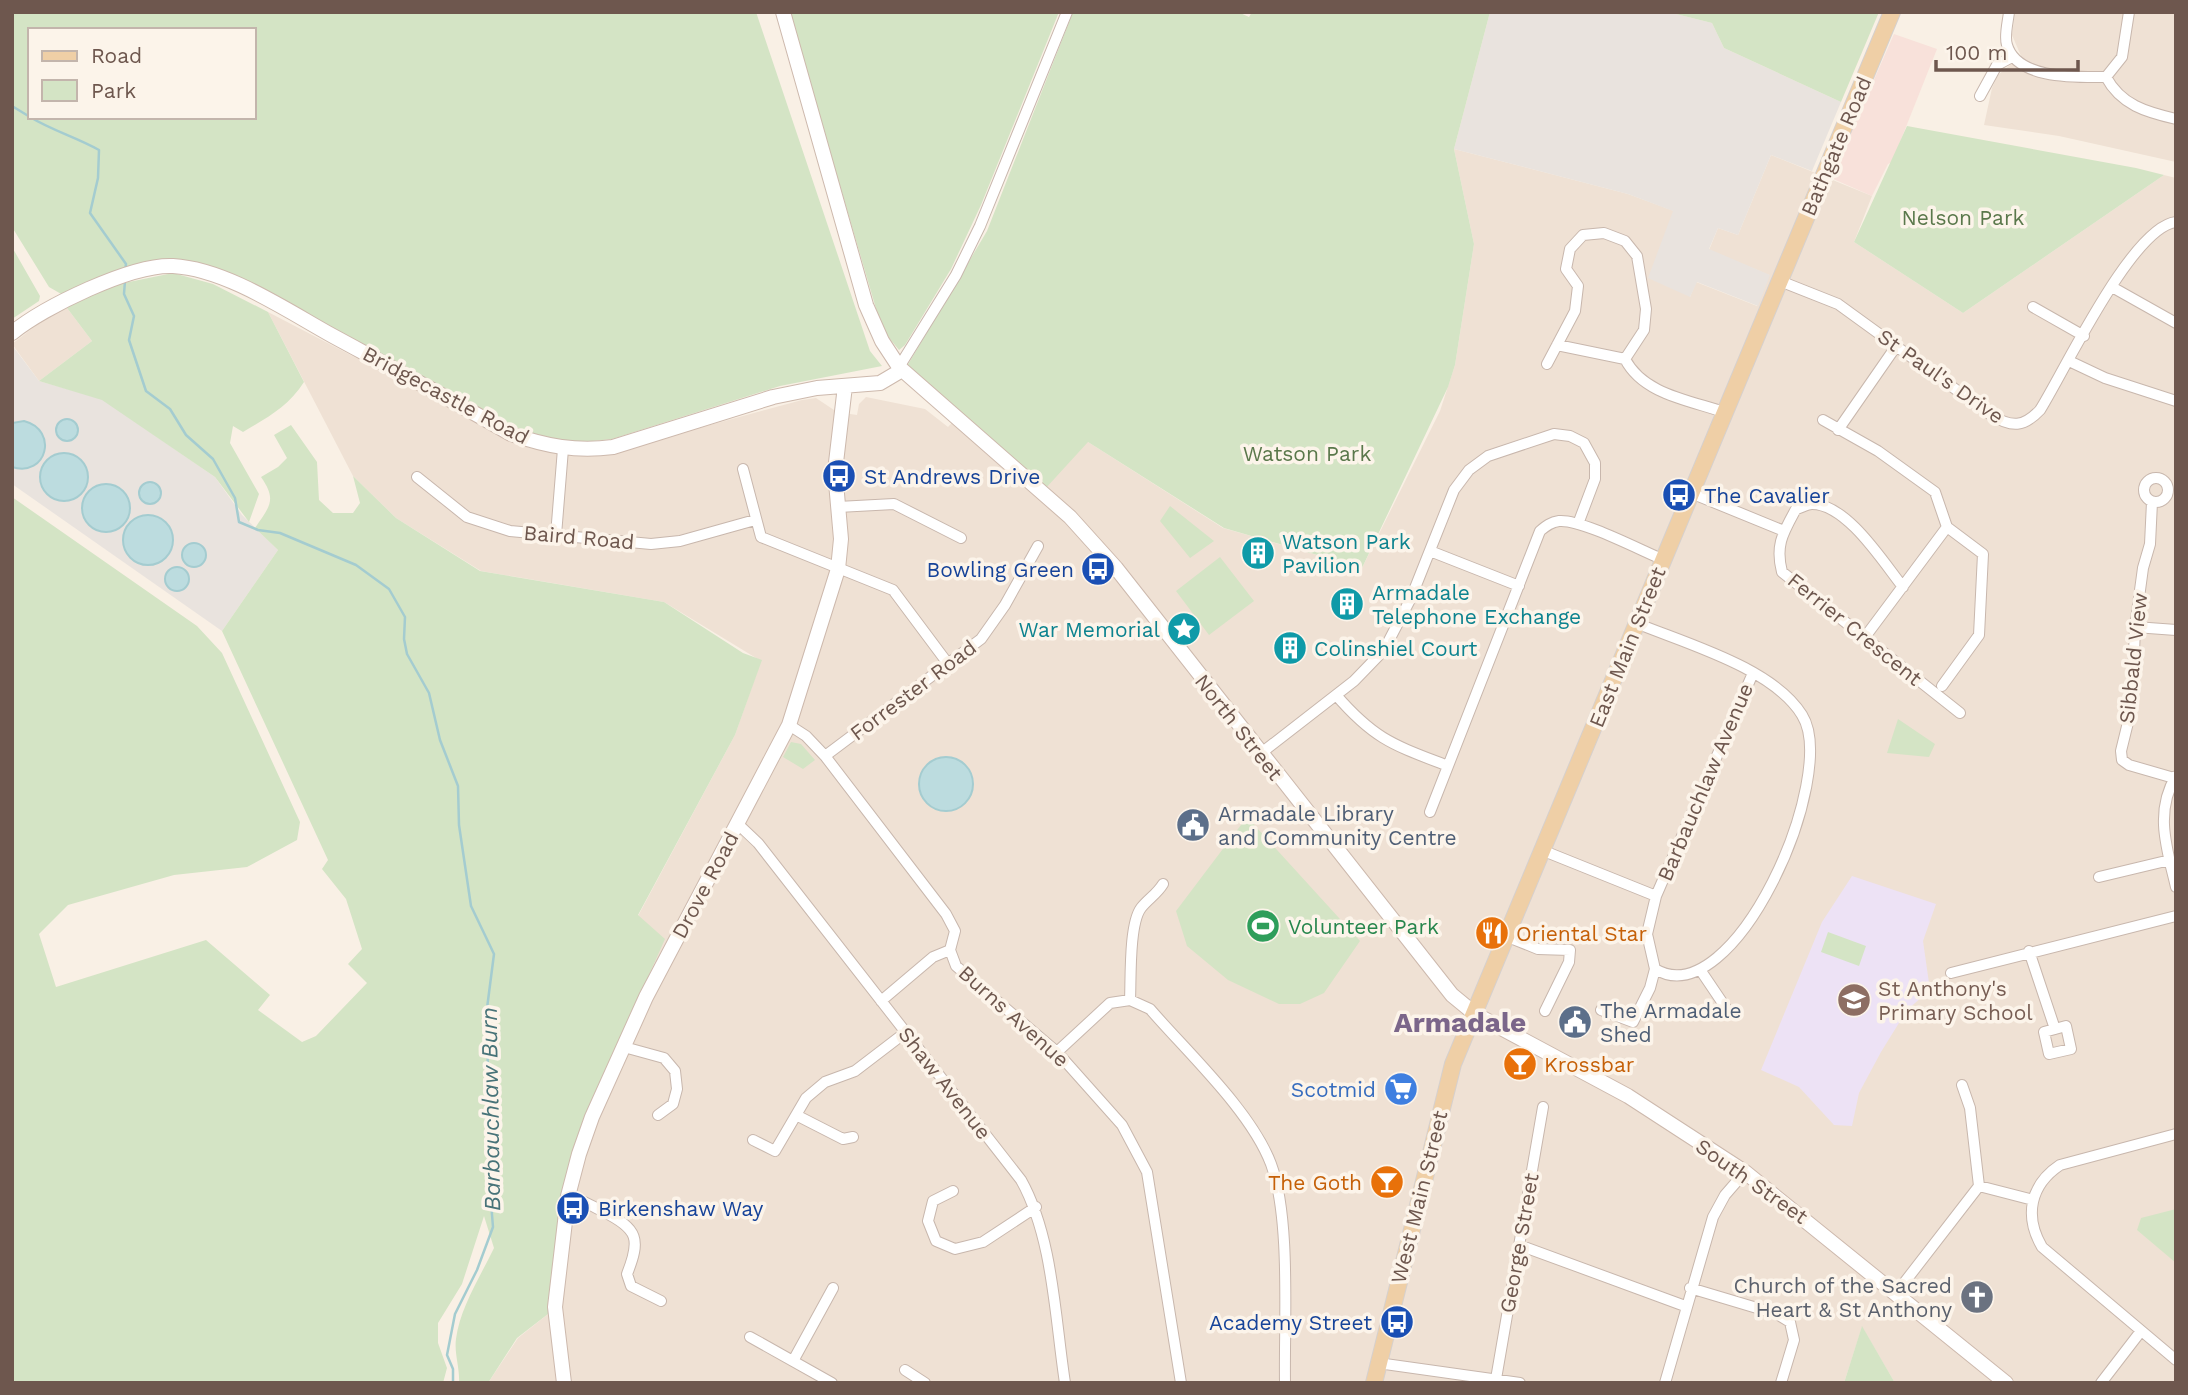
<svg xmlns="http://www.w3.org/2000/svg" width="2188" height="1395" font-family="'Work Sans',sans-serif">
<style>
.residential{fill:#efe1d4}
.commercial{fill:#f8e1da}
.industrial{fill:#e9e3de}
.education{fill:#ede2f5}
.green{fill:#d4e4c5;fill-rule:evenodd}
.water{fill:#bcdcdf;stroke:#a4ccd0;stroke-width:2}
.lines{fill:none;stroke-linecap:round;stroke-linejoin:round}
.stream{stroke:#a4ccd0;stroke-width:2.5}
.street-casing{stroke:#c8b7ad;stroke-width:12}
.secondary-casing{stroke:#cdb9ad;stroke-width:16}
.primary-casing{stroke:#d6d0cd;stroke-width:18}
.street{stroke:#fff;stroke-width:10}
.secondary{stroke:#fff;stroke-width:14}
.primary{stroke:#efcfa6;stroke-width:16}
.labels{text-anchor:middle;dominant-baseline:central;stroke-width:7;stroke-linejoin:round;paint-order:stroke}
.street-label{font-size:21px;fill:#6e574e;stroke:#fcf4ea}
.park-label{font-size:21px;fill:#5a784b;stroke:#fcf4ea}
.transit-label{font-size:21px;fill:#164399;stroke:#fcf4ea;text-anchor:start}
.culture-label{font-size:21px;fill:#0d838f;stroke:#fcf4ea;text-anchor:start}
.service-label{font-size:21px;fill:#4e5e75;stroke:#fcf4ea;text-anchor:start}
.leisure-label{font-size:21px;fill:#27864d;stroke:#fcf4ea;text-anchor:start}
.food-label{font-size:21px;fill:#c56008;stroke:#fcf4ea;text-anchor:start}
.education-label{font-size:21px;fill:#785e54;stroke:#fcf4ea;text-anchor:start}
.shop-label{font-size:21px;fill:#366cbe;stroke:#fcf4ea;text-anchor:end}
.worship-label{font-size:21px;fill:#5b616d;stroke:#fcf4ea;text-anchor:end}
.water-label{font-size:23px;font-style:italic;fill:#477378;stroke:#fcf4ea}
.district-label{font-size:28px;font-weight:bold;fill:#7b668a;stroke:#fcf4ea}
</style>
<rect width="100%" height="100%" fill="#f9f0e5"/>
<path class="residential" d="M2015 12H2176V162L2059 136 1984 125 1992 88 1998 75 2021 56 2012 35Z
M1454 149 1628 194 1674 211 1690 297 1696 282 1757 306 1769 275 1709 250 1718 228 1738 235 1771 155 1872 196 1854 242 1963 313 2164 175 2176 178V1383H1895L1862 1327 1844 1383H488L518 1338 548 1314 563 1187 581 1127 617 1043 638 916 735 735 761 661 664 602 481 571 396 518 353 476 268 312 529 448 596 456 802 400 816 398 837 412 857 415 859 404 866 397 925 409 948 427 959 415 1088 442 1223 528 1362 568 1440 411 1455 365 1474 244Z
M64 304 92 341 39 381 12 344Z"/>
<path class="commercial" d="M1894 34 1937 49 1892 162 1888 164 1872 196 1831 178Z"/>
<path class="industrial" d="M1490 12H1668L1712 23 1724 48 1841 102 1812 171 1771 155 1738 235 1718 228 1709 249 1770 275 1758 306 1697 282 1690 297 1648 278 1673 211 1628 194 1454 149Z
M12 345 39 381 102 399 215 477 242 515 278 550 222 631 12 484Z"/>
<path class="education" d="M1852 876 1936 904 1923 941 1930 990 1907 1010 1881 1052 1859 1093 1852 1126 1834 1125 1799 1087 1761 1070 1822 922Z"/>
<path class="green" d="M12 12H756L870 351 882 366 780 386 612 439 565 444 520 430 202 264C141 256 118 271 63 295L49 287 12 227ZM30 30H254V117H30Z
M789 12H1059L981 205 951 269 905 345 899 350 882 329Z
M1073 12H1238L1249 17 1252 12H1490L1454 149 1474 244 1455 365 1448 387 1362 568 1224 528 1088 442 1045 489 907 366 987 231Z
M1668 12H1879L1841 102 1724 48 1712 23Z
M1907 126 2136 168 2164 175 1963 313 1854 242Z
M12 247 40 296 39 301 12 319Z
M173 273 213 284 268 312 304 382C288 407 268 417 243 432L233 426 230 443 259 494 249 522 215 477 102 400 39 381 92 341 64 304 119 284Z
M291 425 317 462 319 500 333 513H353L360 503 353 476 396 518 480 571 664 602 743 653 762 660 735 735 638 915 665 939 581 1127 563 1187 548 1314 517 1338 488 1383H459C460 1368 454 1353 456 1339 460 1308 480 1277 494 1248L484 1216 462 1284 438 1323V1343L447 1368 443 1383H12V497L197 626 222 653 300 822 297 840 247 867 174 875 68 905 39 934 56 987 206 940 270 995 258 1010 302 1042 316 1036 367 983 348 964 362 949 346 899 322 869 328 860 222 631 278 550 255 528C270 506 277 500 261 477L278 467 287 458 274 435Z
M1170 506 1214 541 1190 558 1160 521Z
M1220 557 1254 601 1209 635 1176 591Z
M1898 719 1935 744 1929 757 1887 753Z
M791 742 801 744 815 760 803 769 783 757Z
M1247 817 1360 941 1324 993 1300 1004H1279L1228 980 1187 946 1176 911Z
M1828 932 1866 946 1859 966 1821 952Z
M2176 1209V1263L2137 1230 2141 1218Z
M1862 1326 1895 1383H1844Z"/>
<path class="water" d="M56 430a11 11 0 1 1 22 0a11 11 0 1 1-22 0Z
M24 421C59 430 47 478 12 467V423Z
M40 477a24 24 0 1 1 48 0a24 24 0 1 1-48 0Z
M139 493a11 11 0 1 1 22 0a11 11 0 1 1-22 0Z
M82 508a24 24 0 1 1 48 0a24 24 0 1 1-48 0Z
M123 540a25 25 0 1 1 50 0a25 25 0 1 1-50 0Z
M182 555a12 12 0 1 1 24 0a12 12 0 1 1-24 0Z
M165 579a12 12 0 1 1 24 0a12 12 0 1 1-24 0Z
M919 784a27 27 0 1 1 54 0a27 27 0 1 1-54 0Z"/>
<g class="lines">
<path class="stream" d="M12 106 30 117
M30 117C53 131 76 137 99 150L98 178 90 213 126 264 125 271
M125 281 124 294 134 316 129 340 146 391 170 409 186 435 213 459 235 498 239 522 258 530 280 533 356 565 389 589 405 617 404 639 407 654 429 693 440 740 458 786 459 825 471 906 494 954 486 1016 490 1121 488 1166 493 1227 477 1270 455 1314 447 1355 453 1369V1383"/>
<g class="street-casing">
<path id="street" d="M2009 12C2008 22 2004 36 2007 45 2017 80 2078 77 2106 77L2122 57 2129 12
M2106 77C2121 105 2146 112 2176 119
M1980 96 1997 65 2012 57
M1780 281 1838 304 1991 415C2012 428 2024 427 2040 410 2065 370 2132 227 2176 222
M2112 287 2176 323
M2033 307 2084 336
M1557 345 1625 359C1643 394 1688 400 1724 412
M2069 361 2105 378 2176 401
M1547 364 1575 311 1578 286 1566 269 1570 249 1583 235 1604 233 1625 241 1637 256 1646 309 1644 330 1625 359
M899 367 956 275 980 226 1067 12
M1823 420 1878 451 1935 492 1947 527 1983 554 1979 635 1942 686
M1838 430 1897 345
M743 469 761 537 893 590 949 665
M417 477 467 517 510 531 651 544 680 541 755 520
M2144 490a12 12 0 1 1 24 0a12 12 0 1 1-24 0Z
M1691 493 1784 531
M2152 502 2150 544 2143 568 2135 627 2132 706 2121 751 2122 760 2129 765 2174 778
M838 507 894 504 961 538
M556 535 563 449
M1430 551 1519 586
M1903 587C1883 562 1847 504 1812 504 1807 504 1801 508 1796 509 1783 533 1775 545 1782 572L1960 713
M1636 623C1687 644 1773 668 1802 715 1840 775 1734 1017 1655 969L1647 934 1656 896
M2135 627 2176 630
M1865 637 1947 527
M1336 695C1375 740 1394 745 1448 766
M789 725 806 736 825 756 946 914 955 931 950 950 956 966 1057 1052 1122 1125 1147 1172 1181 1383
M1260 754 1354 681 1384 650 1411 598 1454 490 1469 470 1488 456 1554 434 1570 436 1584 443 1595 463V479L1578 524
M825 756 981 639 1005 605 1038 546
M2176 776C2154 812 2167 849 2176 887
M1430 812 1540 531C1546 526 1551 522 1559 521 1581 519 1640 550 1662 559
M738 824 758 843 1021 1180C1053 1237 1055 1318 1065 1383
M1544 851 1656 896 1753 673
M2099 877 2170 860
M1508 937 1538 949 1570 950 1569 962 1545 1011
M2029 951 2055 1029
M1701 971 1726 1008
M1951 973 2176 916
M1130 1000C1131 979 1129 924 1141 908 1148 899 1157 894 1163 884
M881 1001 933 957 950 950
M1601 1010 1633 1022 1650 988 1655 969
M2066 1026 2071 1049 2049 1054 2044 1032Z
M624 1047 664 1058 675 1071 677 1089 673 1104 658 1115
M1057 1052 1110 1003 1130 1000 1150 1009C1187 1052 1251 1111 1271 1164 1291 1218 1284 1323 1285 1383
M796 1115 843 1139 853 1137
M2176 1134 2060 1165C2030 1185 2024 1216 2042 1247L2176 1360
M753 1140 775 1151 806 1098 825 1082 855 1071 906 1032
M1979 1186 2033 1200
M953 1191 933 1201 928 1221 936 1241 955 1249 983 1242 1036 1207
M568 1196C581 1199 592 1206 604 1212 638 1229 641 1239 627 1274L631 1286 661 1301
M1519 1245 1685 1306
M1690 1288 1777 1314 1790 1322 1794 1340 1781 1383
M1897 1292 1979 1186 1970 1108 1962 1085
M750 1337 832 1383
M793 1361 833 1288
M1378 1363 1520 1383
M905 1370 925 1383
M1496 1379 1543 1107
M1665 1383 1713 1217 1725 1195 1745 1172
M2101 1383 2141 1331"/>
</g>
<g class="secondary-casing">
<path id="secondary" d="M783 12 866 305 882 341 899 367 1070 517 1116 568 1452 995 1475 1014 1628 1096 1745 1172 2006 1383
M12 333C44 307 131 264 173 266 226 269 286 310 333 336 392 368 452 400 511 434 546 446 576 452 613 447L773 397 817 388 880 383 902 370
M564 1383 555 1307 568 1196 579 1154 592 1117 646 997 789 725 838 569 841 539 835 471 845 386"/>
</g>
<g class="primary-casing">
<path id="primary" d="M1374 1383 1453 1064 1892 12"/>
</g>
<use href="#street" class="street"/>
<use href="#secondary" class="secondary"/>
<use href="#primary" class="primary"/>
</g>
<defs>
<g id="bus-disc" transform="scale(1.75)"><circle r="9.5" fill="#1a4fb4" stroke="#fcf4ea"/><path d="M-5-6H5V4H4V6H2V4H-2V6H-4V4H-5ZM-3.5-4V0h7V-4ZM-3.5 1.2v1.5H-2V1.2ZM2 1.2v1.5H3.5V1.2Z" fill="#fff"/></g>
<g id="building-disc" transform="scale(1.75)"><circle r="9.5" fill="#0f9aa8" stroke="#fcf4ea"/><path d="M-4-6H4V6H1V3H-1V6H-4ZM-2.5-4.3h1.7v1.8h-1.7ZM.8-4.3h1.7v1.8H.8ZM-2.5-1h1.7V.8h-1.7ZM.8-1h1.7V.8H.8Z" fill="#fff"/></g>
<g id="sight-disc" transform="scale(1.75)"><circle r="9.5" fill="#0f9aa8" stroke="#fcf4ea"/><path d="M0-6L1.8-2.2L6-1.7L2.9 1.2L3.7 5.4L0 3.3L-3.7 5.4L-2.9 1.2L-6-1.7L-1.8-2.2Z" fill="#fff"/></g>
<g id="civic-disc" transform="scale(1.75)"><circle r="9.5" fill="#5c6f8a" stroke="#fcf4ea"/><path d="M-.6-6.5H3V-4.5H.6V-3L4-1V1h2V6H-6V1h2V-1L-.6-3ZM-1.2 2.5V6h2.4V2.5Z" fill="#fff"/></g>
<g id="stadium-disc" transform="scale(1.75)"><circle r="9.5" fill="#2e9e5b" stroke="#fcf4ea"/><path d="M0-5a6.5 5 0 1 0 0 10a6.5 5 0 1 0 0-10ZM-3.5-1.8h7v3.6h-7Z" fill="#fff"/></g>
<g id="restaurant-disc" transform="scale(1.75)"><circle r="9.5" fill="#e8710a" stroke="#fcf4ea"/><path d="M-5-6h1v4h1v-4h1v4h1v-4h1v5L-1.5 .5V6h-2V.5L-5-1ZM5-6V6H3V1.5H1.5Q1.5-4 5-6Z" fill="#fff"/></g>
<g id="school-disc" transform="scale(1.75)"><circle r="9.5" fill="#8d6e63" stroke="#fcf4ea"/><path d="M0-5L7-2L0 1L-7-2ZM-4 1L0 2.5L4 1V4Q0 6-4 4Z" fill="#fff"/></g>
<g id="bar-disc" transform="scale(1.75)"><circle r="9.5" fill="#e8710a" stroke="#fcf4ea"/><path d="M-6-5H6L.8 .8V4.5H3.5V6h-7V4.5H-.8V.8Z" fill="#fff"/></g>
<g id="supermarket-disc" transform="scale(1.75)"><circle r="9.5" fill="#3f7fe0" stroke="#fcf4ea"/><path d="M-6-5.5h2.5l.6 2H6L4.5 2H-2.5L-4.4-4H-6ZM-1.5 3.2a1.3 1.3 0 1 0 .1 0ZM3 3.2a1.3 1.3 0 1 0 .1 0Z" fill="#fff"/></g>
<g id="church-disc" transform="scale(1.75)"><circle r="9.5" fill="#6b7280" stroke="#fcf4ea"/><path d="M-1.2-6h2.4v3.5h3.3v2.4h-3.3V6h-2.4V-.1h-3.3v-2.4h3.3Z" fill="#fff"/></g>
</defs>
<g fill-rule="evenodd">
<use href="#bus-disc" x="839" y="476"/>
<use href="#bus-disc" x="1679" y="495"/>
<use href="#building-disc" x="1258" y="553"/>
<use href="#bus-disc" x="1098" y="569"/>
<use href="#building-disc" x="1347" y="604"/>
<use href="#sight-disc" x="1184" y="629"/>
<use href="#building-disc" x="1290" y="648"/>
<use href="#civic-disc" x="1193" y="825"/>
<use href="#stadium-disc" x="1263" y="926"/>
<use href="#restaurant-disc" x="1492" y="933"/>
<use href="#school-disc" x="1854" y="1000"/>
<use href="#civic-disc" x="1575" y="1022"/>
<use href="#bar-disc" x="1520" y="1064"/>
<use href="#supermarket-disc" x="1401" y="1089"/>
<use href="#bar-disc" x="1387" y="1182"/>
<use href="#bus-disc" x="573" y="1208"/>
<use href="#church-disc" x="1977" y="1297"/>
<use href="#bus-disc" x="1397" y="1322"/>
</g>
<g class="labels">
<g class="street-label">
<text transform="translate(1836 146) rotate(-67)">Bathgate Road</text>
<text transform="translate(1941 376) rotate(35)">St Paul's Drive</text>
<text transform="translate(446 395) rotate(28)">Bridgecastle Road</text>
<text transform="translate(579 537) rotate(5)">Baird Road</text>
<text transform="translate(1855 629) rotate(39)">Ferrier Crescent</text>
<text transform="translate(1627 647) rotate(-68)">East Main Street</text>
<text transform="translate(2133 658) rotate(-84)">Sibbald View</text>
<text transform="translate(913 690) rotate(-37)">Forrester Road</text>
<text transform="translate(1239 727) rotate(52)">North Street</text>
<text transform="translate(1705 782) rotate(-67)">Barbauchlaw Avenue</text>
<text transform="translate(705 885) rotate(-62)">Drove Road</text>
<text transform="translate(1014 1016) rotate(42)">Burns Avenue</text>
<text transform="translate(945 1083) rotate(52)">Shaw Avenue</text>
<text transform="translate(1752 1181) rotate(35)">South Street</text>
<text transform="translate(1419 1197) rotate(-76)">West Main Street</text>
<text transform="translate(1519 1243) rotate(-80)">George Street</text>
</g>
<g class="park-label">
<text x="1963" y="217">Nelson Park</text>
<text x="1307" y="453">Watson Park</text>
</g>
<g class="transit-label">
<text x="864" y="476">St Andrews Drive</text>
<text x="1704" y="495">The Cavalier</text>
<text x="1074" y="569" text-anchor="end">Bowling Green</text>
<text x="598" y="1208">Birkenshaw Way</text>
<text x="1372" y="1322" text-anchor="end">Academy Street</text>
</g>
<g class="culture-label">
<text x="1282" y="541">Watson Park<tspan x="1282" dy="24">Pavilion</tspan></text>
<text x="1372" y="592">Armadale<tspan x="1372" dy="24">Telephone Exchange</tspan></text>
<text x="1160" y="629" text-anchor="end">War Memorial</text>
<text x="1314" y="648">Colinshiel Court</text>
</g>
<g class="service-label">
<text x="1218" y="813">Armadale Library<tspan x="1218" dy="24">and Community Centre</tspan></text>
<text x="1600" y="1010">The Armadale<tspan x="1600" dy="24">Shed</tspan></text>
</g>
<g class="leisure-label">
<text x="1288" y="926">Volunteer Park</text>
</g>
<g class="food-label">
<text x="1516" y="933">Oriental Star</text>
<text x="1544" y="1064">Krossbar</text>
<text x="1362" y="1182" text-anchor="end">The Goth</text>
</g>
<g class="education-label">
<text x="1878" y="988">St Anthony's<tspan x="1878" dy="24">Primary School</tspan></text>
</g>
<g class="shop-label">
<text x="1376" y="1089">Scotmid</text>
</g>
<g class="worship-label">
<text x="1952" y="1285">Church of the Sacred<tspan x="1952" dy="24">Heart &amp; St Anthony</tspan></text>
</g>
<g class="water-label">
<text transform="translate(491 1109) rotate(-91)">Barbauchlaw Burn</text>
</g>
<g class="district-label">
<text x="1460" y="1022">Armadale</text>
</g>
</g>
<rect width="2188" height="1395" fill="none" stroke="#6e574e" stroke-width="28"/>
<rect x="28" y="28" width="228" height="91" fill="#fcf4ea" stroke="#c3b5ac" stroke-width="2"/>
<rect x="42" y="51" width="35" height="10" fill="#efcfa6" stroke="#c3b5ac" stroke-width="2"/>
<text x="91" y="63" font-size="21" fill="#6e574e">Road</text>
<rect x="42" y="80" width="35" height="21" fill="#d4e4c5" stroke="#c3b5ac" stroke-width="2"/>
<text x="91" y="98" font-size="21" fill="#6e574e">Park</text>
<path d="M1936 60v10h142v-10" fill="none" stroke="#6e574e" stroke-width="3.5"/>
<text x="1946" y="60" font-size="21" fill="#6e574e" stroke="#fcf4ea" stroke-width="5" paint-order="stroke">100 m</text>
</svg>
